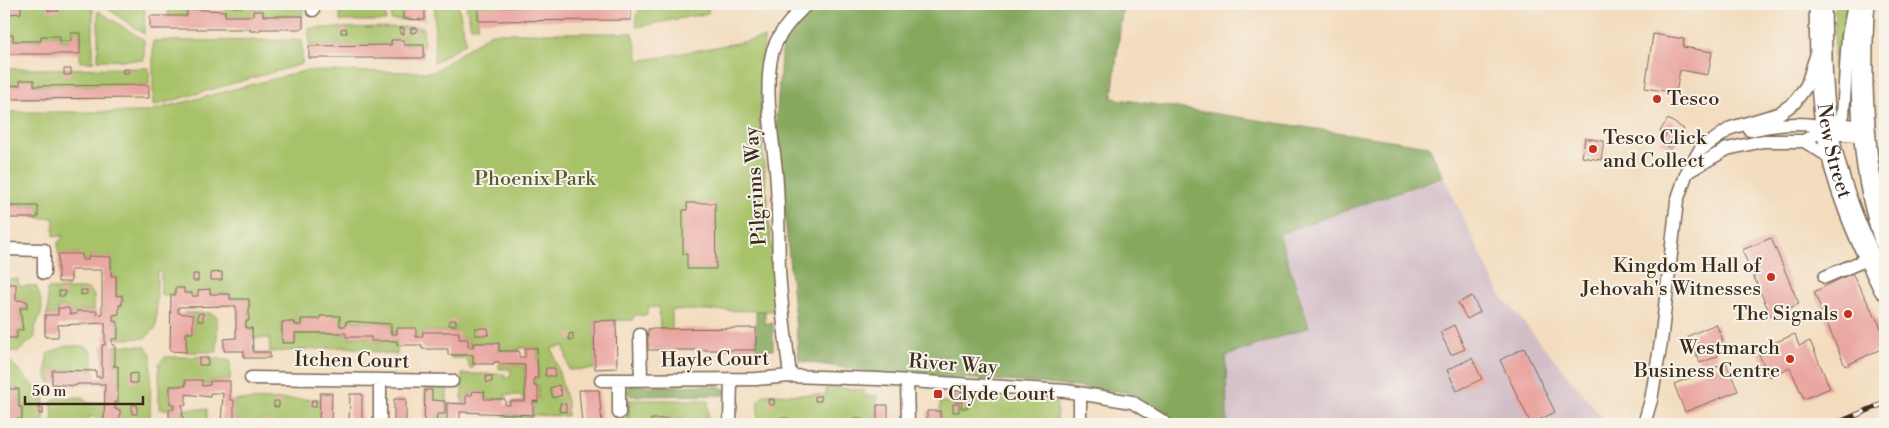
<svg xmlns="http://www.w3.org/2000/svg" width="1889" height="428" font-family="'Libre Bodoni',serif">
<style>
.industrial{fill:#d2bdc7}
.green{fill:#a7c269;stroke:#717644}
.forest{fill:#85a85d;stroke:#60693e}
.building{fill:#eaa6a1}
.lines{fill:none;stroke-linecap:round;stroke-linejoin:round}
.street-casing{stroke:#7b6856;stroke-width:15}
.primary-casing{stroke:#7b6856;stroke-width:24}
.street{stroke:#fff;stroke-width:12}
.primary{stroke:#fff;stroke-width:21}
.rail-casing{stroke:#3b2a1e;stroke-width:5.5}
.rail{stroke:#f7f3e8;stroke-width:4;stroke-dasharray:11;stroke-linecap:butt}
.poi-dot{fill:#c8321e;stroke:#f7f3e8;stroke-width:2}
.labels{text-anchor:middle;dominant-baseline:central;stroke-width:4;stroke-linejoin:round;paint-order:stroke}
.poi-label{font-size:20px;fill:#3b2a1e;stroke:#f7f3e8;text-anchor:start}
.street-label{font-size:20px;fill:#3b2a1e;stroke:#f7f3e8}
.park-label{font-size:20px;fill:#5b5834;stroke:#f7f3e8}
</style>
<rect width="100%" height="100%" fill="#f7f3e8"/>
<filter id="ink" filterUnits="userSpaceOnUse"><feTurbulence type="fractalNoise" baseFrequency=".02" numOctaves="2"/><feDisplacementMap in="SourceGraphic" scale="10" xChannelSelector="R" yChannelSelector="G"/><feConvolveMatrix kernelMatrix="1 2 1 2 8 2 1 2 1" color-interpolation-filters="sRGB"/></filter>
<filter id="wash" filterUnits="userSpaceOnUse"><feTurbulence type="fractalNoise" baseFrequency=".0096" numOctaves="4" result="noise"/><feDisplacementMap in="SourceGraphic" scale="20" xChannelSelector="R" yChannelSelector="G"/><feGaussianBlur stdDeviation="1.12" result="paint"/><feColorMatrix in="noise" values="0 0 0 0 0 0 0 0 0 0 0 0 0 0 0 0 0 1.4 0 .05"/><feComposite in="paint" operator="in"/></filter>
<g filter="url(#wash)">
<rect width="100%" height="100%" fill="#f3dcbe"/>
<path class="industrial" d="M818 4H1123L1112 98 1429 146 1499 293 1608 424H1178L1131 393 799 361Z"/>
<path class="green" d="M4 4H83L93 9V62H80V34L71 41H60V36H41V41H13V35H4Z
M101 4H145L144 34Z
M168 4H187V16H168Z
M225 4H303V16H263V11L253 16H225Z
M340 4H386V21H340Z
M392 4H410V9H403V19L410 20H391Z
M435 4H458L466 42 434 63Z
M466 4H631V7L478 8V27H471Z
M1835 4H1848L1841 77H1834Z
M708 8V13L637 27 636 16 640 9Z
M98 11 144 40V60H98Z
M423 27 424 45H404V41L392 40 391 45 309 46V28Z
M491 33H633L639 61 764 38 760 122 777 311 672 310V329H660L659 307H648L647 315H634L633 320 594 321 595 369 569 370 564 346 552 348 567 402V416L534 415 530 419H504L505 412H509V415H533V401H538V386H534V378H538L537 348H520L519 351H499V343H473V347H468V339H459L458 332H423L422 337H416V328L391 334V324L347 321 346 326 320 319H301V325H295V322H282V343H295V333H346V337H371L372 341H397V355L346 347 270 352 269 338H252V328H246V321H249V299H230V294H210V289L199 290 198 296H192V293H184L183 288H175V295H161V271L157 272 156 328 145 338 118 339V322L113 321V315L118 314 119 305H122V296H116V276H111V257L89 256 88 260H82L81 254H58V242L64 236H54V218H38V206L4 205V112H146L304 71 433 72Z
M302 40V64L153 106V41Z
M149 68V85L34 86V80H21L20 85 4 86V69Z
M4 279H18L19 286H36C39 294 44 305 41 314 37 326 35 322 35 337L19 351H4V318H7V337L17 338V330H23L20 308H27V301L16 300V285L4 284Z
M47 289H88L94 295V311H77V314H70L69 308H58V315H45L48 312Z
M184 313H211L217 317V352H186V333L193 332V315H184Z
M115 345 145 346 151 354 150 424H114V420H120V410L115 409 113 365H115Z
M66 346C90 346 94 345 93 370H53L52 384 46 378 47 354Z
M448 355H473V368H469V364L464 358H451Z
M165 357H209L230 361V381H210V385L185 381 186 386H170V403L174 404V409H159V363Z
M7 358 44 397V424H16V419L22 418V407H19V389H4V359Z
M499 364 525 365V401L518 395H505V399H484V392L473 391 472 395H466V404H462V374H505V378H510L511 369H499Z
M826 387 864 390V396H877V424H863L861 418H854L852 424H788V418H778V424H758V401L765 394 826 395Z
M425 388H447V424H436L437 401 424 400Z
M952 396 1057 403V424H964V422L940 424V402H952Z
M83 397 87 403 105 402 104 420 100 417H88V424H53L52 402 57 398Z
M320 399 319 424H237V419H234V400Z
M629 400H708V424H689L688 418H678V424H670V419H652L651 424H629Z
M183 409H207V424H183Z"/>
<path class="forest" d="M818 4H1123L1112 98 1429 146 1443 176 1279 234 1309 327 1226 356 1227 424H1178L1131 393 1038 383 877 373 799 361 776 124 782 44 802 14Z
M756 311H765V323H773V350H756Z
M716 385 726 390 725 395 631 396 627 393 629 386Z
M626 400H629V424H609L626 423Z"/>
<g id="blocks">
<path class="building" d="M21 4V13L9 14V5Z
M48 4H59V11H48Z
M233 4H244L245 7H233Z
M410 4H425V20L403 19V9H410Z
M478 7H631V20L478 21Z
M187 9 225 11V16H253V11H263V16H303V29H260V31H250V29H150V16H187Z
M346 28 347 33H341V29Z
M400 28H404V34H400Z
M411 28H417V32L411 33Z
M71 33H80V54H4V35H13V41H41V36H60V41H71Z
M1653 34 1684 39 1683 47 1712 52 1708 75 1680 70 1676 93 1645 88Z
M391 40H404V45H424V58H309V46L391 45Z
M64 69H71V75H64Z
M123 69H129V73H123Z
M20 80H34V86L149 85V98L4 99V86L20 85Z
M1668 119 1684 129 1671 149 1661 142 1666 135 1660 131Z
M1585 138 1604 141 1601 160 1582 157Z
M687 203H715L716 269H687V254H683V210H687Z
M6 206H38V218H6Z
M4 222H7V236H4Z
M1771 238 1799 304 1771 316 1742 250Z
M58 254H82V260H88V256L111 257V276H116V296L122 295V305H119V314L113 315V321L118 322V339H112V345H115V365L113 366H118V402H115V409L120 410V420H114V424H93V420H104L105 384H77L76 386 52 384V370L96 371V377H102V345H105V323L58 325V337H45V315H58V308H69L70 314H77V311H97V315L102 314V270H71V282H58Z
M4 260H7V279H4Z
M222 272V280H211V273Z
M1852 273 1885 335V347L1845 366 1814 292Z
M193 274H198V281H193Z
M4 284H16V300L27 301V308H20L23 330H17V338H7V301H4Z
M175 288H184V293H192V296H198V290L210 289V294H230V299H249V321H246V328H252L253 352H270V358H244V351H224V339L236 338V306L178 307V313L193 315V333H186V352L170 351 171 295H175Z
M81 290H87V294L81 295Z
M59 291H65V296H59Z
M1472 296 1480 312 1467 319 1458 303Z
M203 313V321H198V314Z
M320 316H340V326H346V321L391 324V334H397V328H416V337H422L423 332H459V339H468V347H473V343H499V351H519V357H525V348H537L538 378H534V386H538V402L533 401V415L460 412V424H447V403L466 404V395H472L473 391 485 392 484 399H505V405H510V401H525V365L499 364V362H494V364H473V355H448V349H422V345H397V341H371V337H346V333H295V343H282V322H295V325H301V319H320Z
M449 320H456V325H449Z
M616 320 617 368 595 369 594 321Z
M1716 324 1723 340 1713 344 1718 356 1700 363 1688 336Z
M1454 325 1465 349 1451 355 1440 332Z
M475 328H488L489 335H475Z
M756 328V350H648V329Z
M573 333V340H569V334Z
M1795 334 1799 346 1810 341 1830 388 1804 399 1790 368 1769 377 1757 350Z
M1524 348 1555 412 1531 424 1500 360Z
M199 358H208V365H199Z
M1472 358 1482 379 1457 391 1447 370Z
M1726 363 1738 391 1685 412 1674 384Z
M546 368H555V376H545Z
M137 373V383H130V374Z
M486 376H492V382H486Z
M185 380H202V386L210 385V381H230V400H234V419H237V424H221L223 393H210V397L186 394V405H182L183 424H169V409H174V404H170V386H186Z
M559 385 562 395 553 398 550 388Z
M4 389H19V407H22V419H16V424H6V396H4Z
M425 390H432V400L445 401V414H437L436 424H424Z
M579 390H599L602 424H582Z
M320 393H332L331 424H319Z
M350 394H362V424H349Z
M815 396H821V401H815Z
M955 397 969 398 968 408H961L962 402H955Z
M394 399H406V424H394Z
M768 399H774V405H769Z
M312 400H316V407H311Z
M274 401H279V407H274Z
M560 403 566 404V412L559 411Z
M953 404H959V412H953Z
M132 405H137V414H132Z
M877 405H888V424H877Z
M39 408H43V414H39Z
M927 411H940V424H927Z
M678 418H689V424H678Z
M777 418H788V424H778Z
M854 418H861V424H852Z
M651 419H670V424H651Z
M264 421H272V424H264Z
M953 422H964V424H953Z
M1139 422V424H1107V423Z"/>
</g>
</g>
<g filter="url(#ink)">
<use href="#blocks" fill-opacity="0" stroke="#7b6856" stroke-width="1"/>
<g class="lines">
<g class="street-casing">
<path id="street" d="M313 4V10
M1750 130C1775 124 1801 121 1827 128
M1804 141 1840 120 1843 115 1848 36 1854 4
M1687 172 1727 149 1763 141H1804L1833 159
M4 249 44 250V273
M1825 277 1870 258
M640 335 641 380
M790 376C786 341 781 305 779 270 778 237 779 204 776 171 772 134 763 86 773 50 779 32 794 16 807 4
M251 378 452 381
M380 380V424
M601 380 756 379 790 376 878 379 1066 391 1132 402 1167 424
M619 380V413
M907 381 908 424
M1080 394V424
M730 424 731 379
M1644 424 1651 400 1661 342 1677 201 1687 172 1700 150 1731 128 1778 114 1794 103 1807 85 1815 59"/>
</g>
<g class="primary-casing">
<g id="primary">
<path id="s1" d="M1820 4C1821 45 1820 88 1827 129 1836 184 1860 239 1885 289"/>
<path d="M1864 4C1861 31 1862 58 1862 85 1864 142 1867 185 1885 240"/>
<path d="M1827 128 1863 131"/>
</g>
</g>
<use href="#street" class="street"/>
<use href="#primary" class="primary"/>
<g class="rail-casing">
<path id="rail" d="M1835 424 1885 403"/>
</g>
<use href="#rail" class="rail"/>
</g>
</g>
<g class="poi-dot">
<circle cx="1657" cy="99" r="5"/>
<circle cx="1593" cy="149" r="5"/>
<circle cx="1771" cy="277" r="5"/>
<circle cx="1848" cy="314" r="5"/>
<circle cx="1790" cy="359" r="5"/>
<rect x="933" y="389" width="10" height="10" rx="2.5"/>
</g>
<g class="labels">
<g class="poi-label">
<text x="1667" y="99">Tesco</text>
<text x="1603" y="138">Tesco Click<tspan x="1603" dy="23">and Collect</tspan></text>
<text x="1761" y="266" text-anchor="end">Kingdom Hall of<tspan x="1761" dy="23">Jehovah's Witnesses</tspan></text>
<text x="1838" y="314" text-anchor="end">The Signals</text>
<text x="1780" y="348" text-anchor="end">Westmarch<tspan x="1780" dy="23">Business Centre</tspan></text>
<text x="948" y="394">Clyde Court</text>
</g>
<g class="street-label">
<text stroke="none"><textPath href="#s1" startOffset="148">New Street</textPath></text>
<text transform="translate(756 186) rotate(-94)">Pilgrims Way</text>
<text transform="translate(715 360) rotate(-1)">Hayle Court</text>
<text transform="translate(352 361) rotate(1)">Itchen Court</text>
<text transform="translate(953 365) rotate(4)">River Way</text>
</g>
<g class="park-label">
<text x="535" y="179">Phoenix Park</text>
</g>
</g>
<rect width="1889" height="428" fill="none" stroke="#f7f3e8" stroke-width="20"/>
<path d="M25 396v8h118v-8" fill="none" stroke="#3b2a1e" stroke-width="2.5"/>
<text x="32" y="396" font-size="15" fill="#3b2a1e" stroke="#f7f3e8" stroke-width="4" paint-order="stroke">50 m</text>
</svg>
